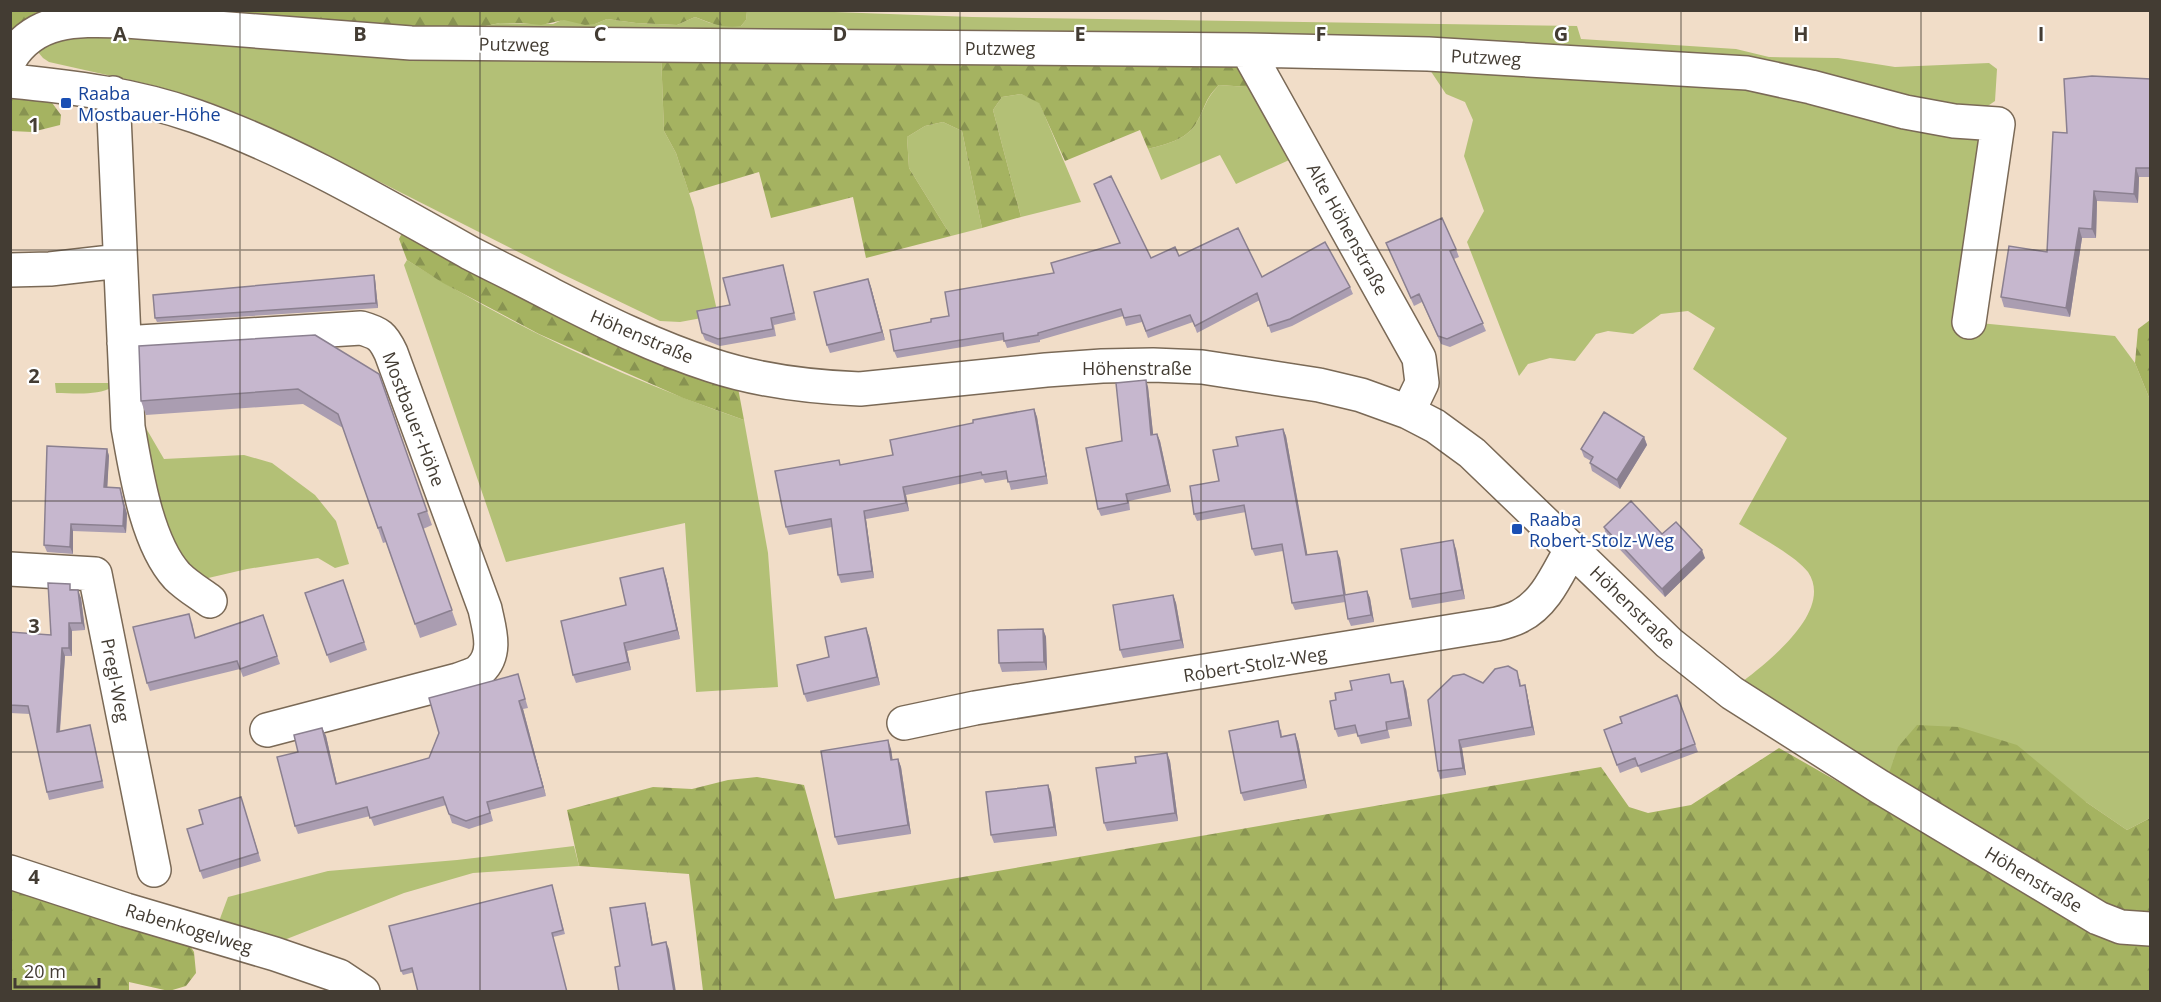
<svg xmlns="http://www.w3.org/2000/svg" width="2161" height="1002" font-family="'Open Sans',sans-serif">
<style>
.green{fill:#b3c076}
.forest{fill:url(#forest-firs)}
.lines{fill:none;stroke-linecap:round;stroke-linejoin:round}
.minor-casing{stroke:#7a6956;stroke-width:36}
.minor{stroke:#fff;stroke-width:33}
.wall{fill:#aa9db1}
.shaded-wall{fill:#8b8090}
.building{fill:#c6b7ce;stroke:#8b8090;stroke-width:1.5}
.grid{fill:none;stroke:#433c33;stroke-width:1.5;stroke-opacity:0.55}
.transit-dot{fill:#1a4fb4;stroke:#fff;stroke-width:2}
.labels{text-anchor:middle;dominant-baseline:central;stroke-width:4.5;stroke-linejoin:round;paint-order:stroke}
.street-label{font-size:18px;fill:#433c33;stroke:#fff}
.transit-label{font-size:18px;fill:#164399;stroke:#fff;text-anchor:start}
.grid-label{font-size:20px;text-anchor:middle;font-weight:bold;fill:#433c33;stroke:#fff;stroke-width:4.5;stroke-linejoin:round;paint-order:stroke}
</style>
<defs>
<pattern id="forest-firs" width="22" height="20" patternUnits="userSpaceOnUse" patternTransform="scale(1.5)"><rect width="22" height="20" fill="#a5b361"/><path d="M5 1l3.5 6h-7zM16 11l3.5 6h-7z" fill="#889351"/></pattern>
</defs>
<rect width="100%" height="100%" fill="#f1ddc8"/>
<path class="green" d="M747 10 807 11 972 17 1577 26 1581 39 1736 49 1769 57 1838 58 1895 67 1989 63 1997 69 1995 101 1979 112 1812 81 466 30 500 23 553 24 564 19 595 24 607 19 636 23 677 25 695 17 710 23 741 26 746 20Z
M62 31 661 53 664 131 676 153 694 208 718 315 680 322 660 321 560 273 382 183 240 114 200 99 156 86 49 62 43 58 38 52Z
M1424 61 1714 78 1977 137 1983 145 1969 322 2115 336 2135 363 2150 400V818L2127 830 2086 802 1887 779 1738 685C1764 665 1835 612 1808 572 1796 556 1758 536 1739 524L1787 438 1693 369 1715 328 1688 311 1661 314 1633 334 1608 331 1596 334 1575 361 1550 358 1528 364 1519 376 1467 242 1484 211 1464 156 1473 120 1465 102 1446 94Z
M1219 85 1263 88 1298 156 1236 184 1220 155 1161 180 1148 149C1166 144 1187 140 1197 122 1206 106 1205 100 1219 85Z
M1021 94 1039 102 1081 202 1021 217 993 110 1002 97Z
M943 122 962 131 982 228 951 236 909 168 907 137 925 126Z
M407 260C512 327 627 379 744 420L768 553 778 687 696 692 685 523 506 562 404 265Z
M55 383H112L113 387C97 396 74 393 56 393Z
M143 423 164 459 244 455 272 463 315 495 336 521 349 564 335 568 318 558 247 569 191 582 162 539Z
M574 846 579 866 473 873 404 893 279 942 218 924 228 897 328 871 457 860Z"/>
<path class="forest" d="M11 10 747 11 746 20 741 26C725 29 710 23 695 17L677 25 636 23 607 19 595 24 585 25 564 20 541 25 521 23H500L466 30 126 13 11 39Z
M661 53 1247 57 1263 88 1219 85C1204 100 1206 106 1197 122 1187 140 1166 144 1148 149L1140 130 1065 161 1039 103 1021 94 1002 97 993 110 1021 217 982 228 962 131 943 122 925 126 907 137 909 168 951 236 866 258 853 197 771 218 759 172 689 193 676 153 664 131Z
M10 96 50 100 61 115 60 125 32 132 11 131Z
M403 231 738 388 744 420 683 398 539 334 443 283 407 260 399 239Z
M2150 320V400L2135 363 2138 329Z
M1917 725 1959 727 2017 745 2086 802 2127 830 2150 818V919L2123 917 1887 779 1898 747Z
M1779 748 2117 941 2150 944V991H703L689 874 579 866 567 810 653 787 692 789 728 780 757 777 804 785 835 899 1601 767 1629 807 1648 813 1691 805Z
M11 884 186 939 194 952 196 973 186 986 169 991 129 982V991L11 992Z"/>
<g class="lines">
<g class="minor-casing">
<path id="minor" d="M1247 50 1419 358 1422 383 1408 412
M10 59C36 16 82 20 126 21L411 43 1247 50 1428 54 1747 73 1811 87 1905 112 1954 121 1998 124 1969 322
M10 81C74 87 135 95 195 116 291 150 381 203 470 253 497 267 524 280 552 295 603 321 655 347 711 365 759 381 810 387 860 389L1046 370 1102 366 1153 365 1202 367 1319 385 1361 395 1408 412 1435 426 1472 453 1669 643 1732 693 1880 787 2098 918 2121 927 2150 929
M113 93 128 427C136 471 146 542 177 576 187 586 199 593 210 601
M10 270 50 269 120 261
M124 343 361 328C379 333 383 336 391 353L485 609C489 629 498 653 480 670 475 675 465 677 458 680L267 730
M10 569 95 574 154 870
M904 723 975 708 1497 624C1505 622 1513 620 1520 616 1546 603 1558 572 1572 548
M10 872 126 910 275 954 339 976 363 992"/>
</g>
<use href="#minor" class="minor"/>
</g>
<path class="wall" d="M2151 79V177H2139L2138 203 2097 201 2096 238H2082L2070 317 2004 307 2001 297 2047 252Z
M1094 184 1151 258 1179 256 1262 277 1350 287 1353 294 1292 326 1271 333 1260 300 1197 333 1193 322 1148 338 1142 322 1126 326 1123 316 1040 340V342L1007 348 1004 340 897 358 894 351 931 322 949 316 1054 273 1120 243Z
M1386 243 1456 249 1459 257 1454 259 1486 331 1450 347 1441 344 1422 302 1414 306Z
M783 265 785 272 796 320 774 325 776 336 720 346 705 340 702 333 730 305Z
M374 275 375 279 378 308 157 322 155 318Z
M868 279 871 287 885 340 830 353 827 345Z
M379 374 432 525 423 529 457 625 420 638 386 542 383 543 343 428 303 404 146 415 141 401Z
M1148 387 1153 434H1157L1160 441 1171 492 1129 501 1130 510 1101 516 1098 509 1122 441Z
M1034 409 1037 417 1048 484 1011 490 1008 479 985 483 983 479 906 495 909 511 866 519 874 578 841 583 838 575 832 527 789 535 786 527 841 465 893 455Z
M1283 429 1286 436 1307 555 1340 558 1345 595 1367 591 1370 598 1374 622 1351 626 1348 619 1345 602 1295 610 1292 603 1283 551 1255 556 1252 549 1246 512 1197 521 1194 514 1219 481 1238 446Z
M1644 437 1647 445 1620 489 1592 471 1590 463 1591 461 1584 457 1581 449Z
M107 449 109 456 107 487 122 495 127 514 126 533 73 531V554L47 552 44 545Z
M1604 527 1662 534 1705 558 1665 597 1606 535Z
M1456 549 1465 599 1412 608 1410 599Z
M666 577 680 639 627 651 631 670 576 683 573 675Z
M343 580 367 650 330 663 305 593Z
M72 590 81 598 85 630 72 631V656H65L60 732 92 733 104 788 49 800 47 792 30 714 10 713V632L51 635Z
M1173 595 1176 603 1184 648 1123 658 1120 650Z
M263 615 280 664 243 677 240 669 150 691 147 683 192 622 195 638Z
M1043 629 1046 637 1047 670 1002 672 999 663Z
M869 636 880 685 807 702 804 694 829 657Z
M518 674 528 708 523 709 546 796 490 810 493 821 469 829 452 823 446 805 374 826 370 816 298 834 295 826 298 752 322 728 326 736 337 784 429 758 439 733Z
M1520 679 1521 686 1525 685 1527 693 1535 735 1462 748 1466 775 1440 779 1438 771 1483 683Z
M1392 683 1406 689 1412 726 1388 730 1390 738 1361 744 1357 733 1338 737 1335 729 1336 700Z
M1677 695 1698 752 1641 773 1638 766 1620 773 1604 730 1622 723Z
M1281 729 1282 736 1295 734 1298 742 1307 788 1244 801 1241 793Z
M891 749 892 760 898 759 901 767 911 834 838 845 835 837Z
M1167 753 1170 761 1178 821 1107 831 1104 823 1136 763Z
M1048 785 1051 793 1057 836 994 843 991 835Z
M241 797 261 861 203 879 200 871 203 824Z
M552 885 565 934 403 975 401 971Z"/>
<path class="shaded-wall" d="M2136 168 2139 177 2138 203 2134 194Z
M2094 191 2097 201 2096 238 2092 229Z
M2079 228 2082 238 2070 317 2066 308Z
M374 275 375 279 378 308 376 303Z
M868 279 871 287 885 340 882 332Z
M1146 380 1148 387 1154 442 1151 435Z
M1034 409 1037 417 1048 484 1046 476Z
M1283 429 1286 436 1309 563 1306 555Z
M1157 434 1160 441 1171 492 1168 485Z
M1644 437 1647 445 1620 489 1617 480Z
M107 449 109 456 107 494 104 487Z
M903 487 906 495 909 511 906 503Z
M120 488 127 514 126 533 123 526Z
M864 511 866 519 874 578 872 571Z
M71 524 73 531V554L70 547Z
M1453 540 1456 549 1465 599 1462 590Z
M1702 550 1705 558 1665 597 1662 589Z
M1337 551 1340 558 1347 602 1344 595Z
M663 568 666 577 680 639 677 630Z
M78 590 81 598 85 630 82 623Z
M1367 591 1370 598 1374 622 1371 615Z
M1173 595 1176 603 1184 648 1181 640Z
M69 623 72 631V656L69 648Z
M866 628 869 636 880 685 877 677Z
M1043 629 1046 637 1047 670 1044 662Z
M624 643 627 651 631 670 628 662Z
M62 648 65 656 59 740 57 732Z
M1403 681 1406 689 1412 726 1409 718Z
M1525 685 1527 693 1535 735 1532 727Z
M519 701 523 709 546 796 543 787Z
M322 728 326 736 339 793 336 784Z
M1295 734 1298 742 1307 788 1304 780Z
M888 740 891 749 894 768 891 760Z
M1459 740 1462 748 1466 775 1463 768Z
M1167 753 1170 761 1178 821 1175 813Z
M898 759 901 767 911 834 908 825Z
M1048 785 1051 793 1057 836 1054 827Z
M645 903 647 910 654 952 652 945Z
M666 942 669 949 676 992H674Z"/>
<path class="building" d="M2092 76 2151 79V168H2136L2134 194 2094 191 2092 229 2079 228 2066 308 2001 297 2009 246 2047 252 2053 132 2067 133 2064 79Z
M1111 176 1151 258 1175 247 1179 256 1238 228 1262 277 1325 242 1350 287 1290 319 1268 326 1257 293 1195 326 1190 315 1146 331 1140 315 1124 318 1121 309 1038 333V335L1004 341 1003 333 894 351 890 330 931 322V319L949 316 945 292 1054 273 1051 263 1120 243 1094 184Z
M1442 218 1456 249 1450 251 1483 323 1447 339 1438 336 1419 294 1411 298 1386 243Z
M783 265 794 313 771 318 773 329 718 339 702 333 697 311 730 305 723 278Z
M374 275 376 303 155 318 153 295Z
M868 279 882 332 827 345 814 292Z
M315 335 379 374 427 511 418 514 452 610 415 624 381 527 378 528 338 414 298 389 141 401 139 346Z
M1146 380 1151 435 1157 434 1168 485 1126 494 1128 503 1098 509 1086 448 1122 441 1116 383Z
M1034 409 1046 476 1008 482 1006 471 982 475 981 472 903 487 906 503 864 511 872 571 838 575 831 519 786 527 775 471 839 460 840 465 893 455 890 440 973 423V420Z
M1604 412 1644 437 1617 480 1590 463 1593 457 1581 449Z
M1283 429 1306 555 1337 551 1344 595 1292 603 1282 544 1252 549 1244 505 1194 514 1190 486 1219 481 1213 450 1238 446 1236 437Z
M47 446 107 449 104 487 120 488 124 507 123 526 71 524 70 547 44 545Z
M1631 501 1662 534 1676 522 1702 550 1662 589 1604 527Z
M1453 540 1462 590 1410 599 1401 549Z
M663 568 677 630 624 643 628 662 573 675 561 621 626 605 620 578Z
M343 580 364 642 327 655 305 593Z
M48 583 70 584V590H78L82 623H69V648H62L57 732 90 725 102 781 47 792 28 706 10 705V632L51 635Z
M1367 591 1371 615 1348 619 1344 595Z
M1173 595 1181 640 1120 650 1113 605Z
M189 614 195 638 263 615 277 656 240 669 237 661 147 683 133 627Z
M866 628 877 677 804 694 797 665 829 657 825 637Z
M1043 629 1044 662 999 663 998 630Z
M1508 666 1517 671 1520 686 1525 685 1532 727 1459 740 1463 768 1438 771 1428 700 1453 676 1464 674 1483 683 1495 669Z
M518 674 525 699 519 701 543 787 487 802 490 813 466 821 449 814 443 797 370 818 367 807 295 826 277 757 298 752 294 735 322 728 336 784 429 758 439 733 429 698Z
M1389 674 1391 683 1403 681 1409 718 1386 722 1387 730 1358 736 1355 725 1335 729 1330 701 1336 700 1335 693 1352 690 1350 681Z
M1677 695 1695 744 1638 766 1635 758 1617 765 1604 730 1622 723 1620 717Z
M1278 721 1281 737 1295 734 1304 780 1241 793 1229 731Z
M888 740 891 760 898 759 908 825 835 837 821 751Z
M1167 753 1175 813 1104 823 1096 768 1136 763 1135 757Z
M1048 785 1054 827 991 835 986 792Z
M241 797 258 853 200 871 187 829 203 824 199 810Z
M552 885 563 930 552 933 567 992H418L412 968 401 971 389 926Z
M645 903 652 945 666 942 674 992H624V991L619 992 615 967 620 966 610 908Z"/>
<path class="grid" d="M240 10V992M480 10V992M720 10V992M960 10V992M1201 10V992M1441 10V992M1681 10V992M1921 10V992M10 250H2150M10 501H2150M10 752H2150"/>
<g class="transit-dot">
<rect x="60" y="97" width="12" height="12" rx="3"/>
<rect x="1511" y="523" width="12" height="12" rx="3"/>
</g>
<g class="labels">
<g class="street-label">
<text transform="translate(514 44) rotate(1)">Putzweg</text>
<text x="1000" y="48">Putzweg</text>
<text transform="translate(1486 57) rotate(3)">Putzweg</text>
<text transform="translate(1348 229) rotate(61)">Alte Höhenstraße</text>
<text transform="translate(642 336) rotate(23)">Höhenstraße</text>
<text x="1137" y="368">Höhenstraße</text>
<text transform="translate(414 419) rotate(69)">Mostbauer-Höhe</text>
<text transform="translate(1633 607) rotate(44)">Höhenstraße</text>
<text transform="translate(1255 664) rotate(-9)">Robert-Stolz-Weg</text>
<text transform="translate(116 680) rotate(79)">Pregl-Weg</text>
<text transform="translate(2034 879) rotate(31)">Höhenstraße</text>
<text transform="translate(189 928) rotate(17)">Rabenkogelweg</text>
</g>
<g class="transit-label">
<text x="78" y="93">Raaba<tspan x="78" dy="21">Mostbauer-Höhe</tspan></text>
<text x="1529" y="519">Raaba<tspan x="1529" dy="21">Robert-Stolz-Weg</tspan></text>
</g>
</g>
<g class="grid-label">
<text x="120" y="41">A</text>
<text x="360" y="41">B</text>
<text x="600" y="41">C</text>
<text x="840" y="41">D</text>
<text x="1080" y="41">E</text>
<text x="1321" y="41">F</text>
<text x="1561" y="41">G</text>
<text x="1801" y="41">H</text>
<text x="2041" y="41">I</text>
<text x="34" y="132">1</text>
<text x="34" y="383">2</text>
<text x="34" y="633">3</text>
<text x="34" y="884">4</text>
</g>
<rect width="2161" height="1002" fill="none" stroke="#433c33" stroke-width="24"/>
<path d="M15 978v9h84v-9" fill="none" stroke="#433c33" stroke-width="3"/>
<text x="24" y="978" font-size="18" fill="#433c33" stroke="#ffffff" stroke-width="4.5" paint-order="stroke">20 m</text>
</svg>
